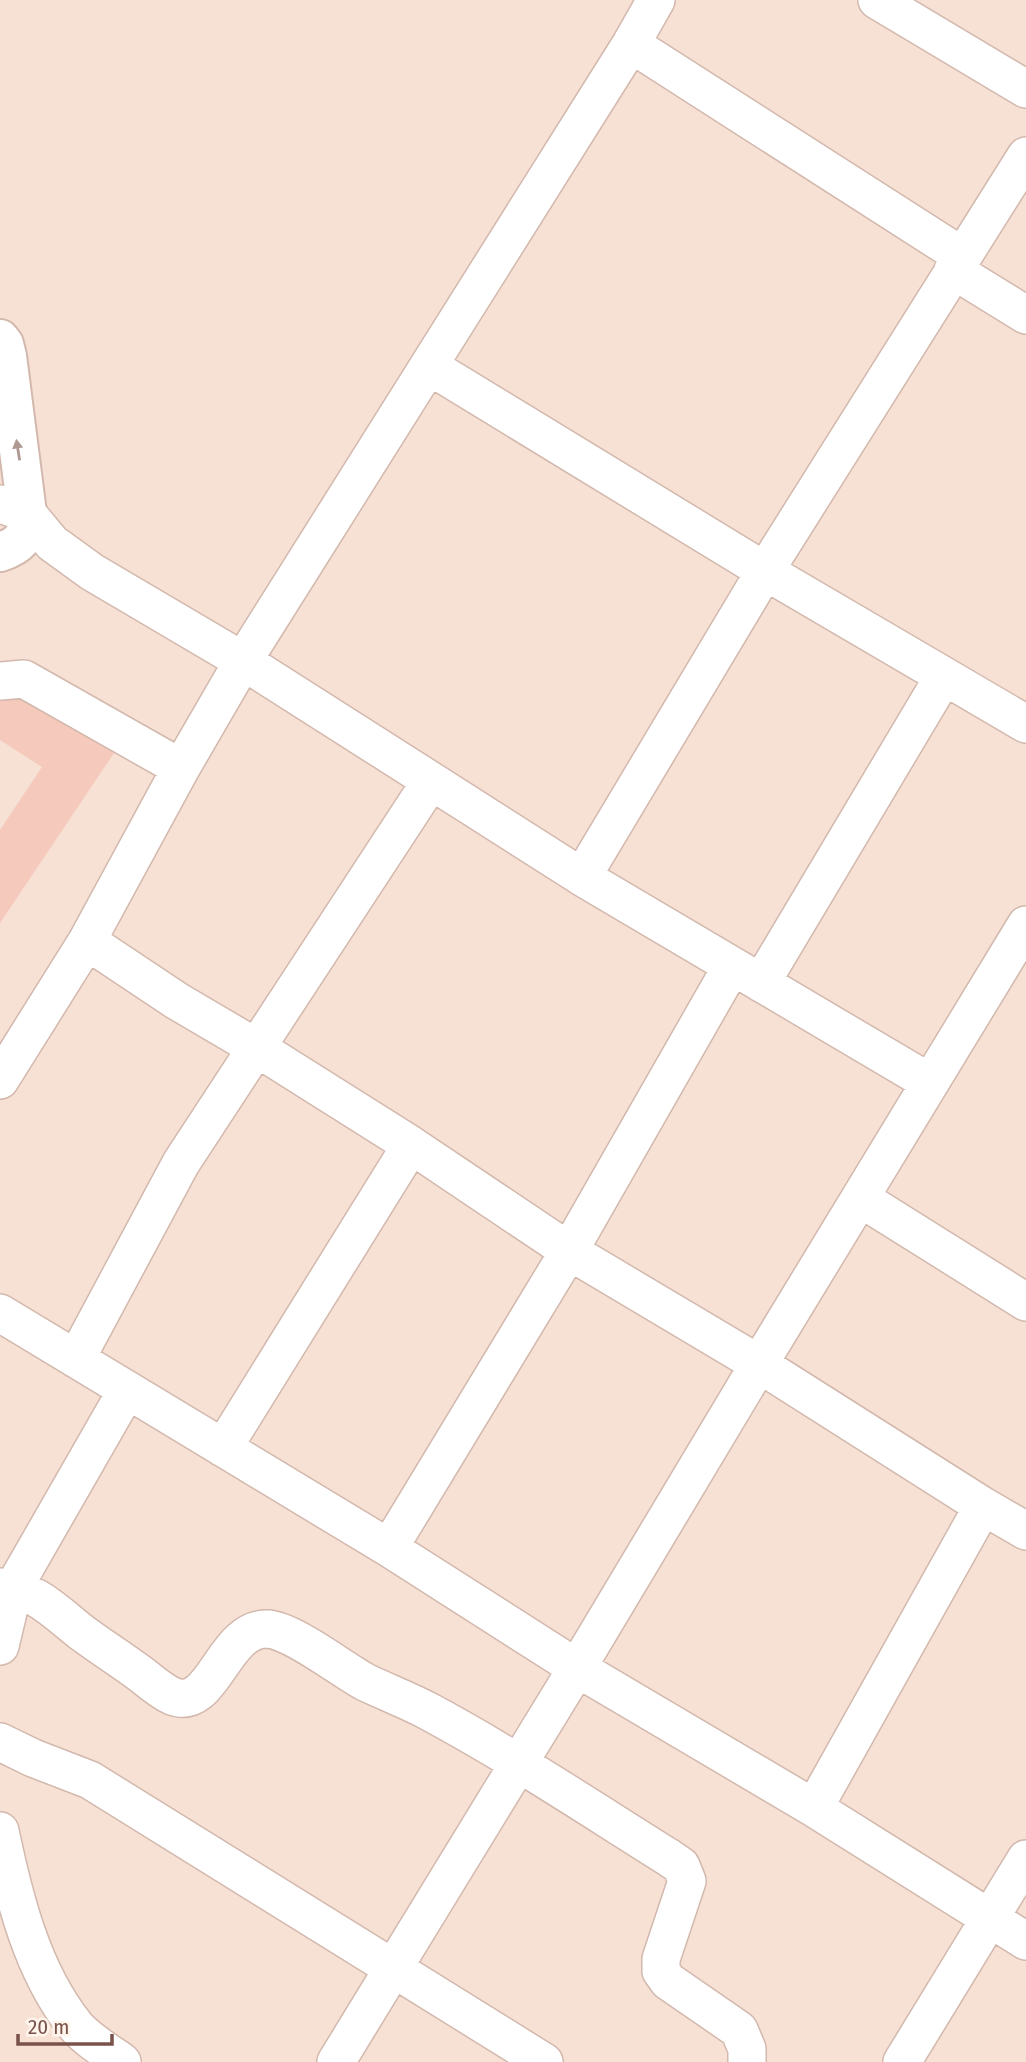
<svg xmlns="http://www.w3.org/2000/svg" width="1026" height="2062" font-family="'Fira Sans Condensed',sans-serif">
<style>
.residential{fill:#f6e1d4}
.building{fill:#f5c9bc}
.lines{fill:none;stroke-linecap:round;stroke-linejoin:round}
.minor-casing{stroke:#d3b8ad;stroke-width:40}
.tertiary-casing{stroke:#d3b8ad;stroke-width:42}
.minor{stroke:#fff;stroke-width:37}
.tertiary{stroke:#fff;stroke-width:38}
.oneway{fill:#af9792}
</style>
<rect width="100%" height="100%" fill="#fef0e6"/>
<path class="residential" d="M0 0H1026V2062H0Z"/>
<path class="building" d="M14 685 114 753 0 923V830L42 767 0 740V687Z"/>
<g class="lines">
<g class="minor-casing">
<path id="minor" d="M877 0 1026 89
M631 44 962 256
M953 270 1026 315
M429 366 765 571 1026 724
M0 504 27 513 52 543 92 572 243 661 582 877 929 1082
M0 681 24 679 181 768
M582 877 765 571 1026 156
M87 941 177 1001 257 1048 411 1145 569 1251 759 1364 983 1506 1026 1531
M761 983 944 676
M0 1080 87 941 181 768 243 661 631 44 656 0
M860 1198 1026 1302
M0 1313 389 1548 577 1668 814 1808 1026 1941
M76 1359 181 1163 431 781
M223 1448 411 1145
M389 1548 569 1251 732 966
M0 1587C32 1587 57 1613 81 1632 101 1647 122 1660 142 1675 151 1682 161 1691 172 1696 214 1713 222 1627 268 1629 293 1631 341 1669 365 1682 386 1692 407 1700 428 1711 510 1755 588 1807 668 1857L681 1866 687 1881 661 1959V1971L668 1981 739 2030 747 2049V2062
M0 1646 14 1587 127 1390
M0 1742 33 1758 90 1780 544 2062
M814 1808 983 1506
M0 1831C14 1898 32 1971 75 2025 86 2039 108 2052 122 2062
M336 2062 577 1668 759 1364 1026 925
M902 2062 1026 1859"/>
</g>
<g class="tertiary-casing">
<path id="tertiary" d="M0 339 4 344 7 356 28 521C27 539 16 547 0 552"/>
</g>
<use href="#minor" class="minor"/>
<use href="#tertiary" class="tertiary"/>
</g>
<defs><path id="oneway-solid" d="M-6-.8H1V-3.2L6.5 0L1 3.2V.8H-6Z" transform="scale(1.75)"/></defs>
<use class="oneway" href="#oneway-solid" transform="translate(18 450) rotate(-99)"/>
<path d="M18 2034v10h94v-10" fill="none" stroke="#795249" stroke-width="3.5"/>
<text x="28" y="2034" font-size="21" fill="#795249" stroke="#fff5ed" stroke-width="5" paint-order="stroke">20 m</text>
</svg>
